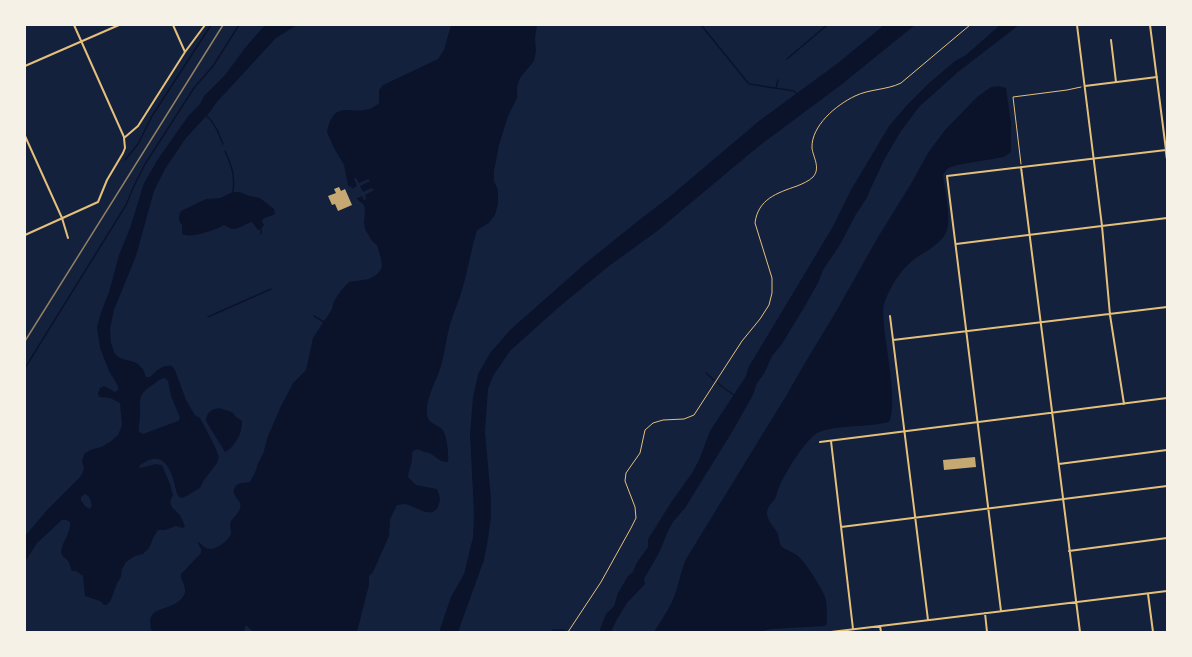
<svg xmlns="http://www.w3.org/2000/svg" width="1192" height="657" font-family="Cabin,sans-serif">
<rect width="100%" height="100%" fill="#14213d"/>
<path fill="#0b132b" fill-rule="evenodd" d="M265 25H297L276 38 216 103 210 112 186 138 165 169 154 191 136 256 114 310 110 329 111 343 115 354 120 358 137 363 143 369 146 377H150C157 370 162 365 172 366L175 370 186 400 195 415 200 418 207 431 216 449 219 457 217 463 204 480 200 488 183 498 179 497 177 494C172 472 165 446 139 466L140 468 156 464 162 465 170 484 173 495 170 502 172 507 180 515 185 526 183 528 176 526 165 530H158L154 536 149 548 143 554 135 556 126 562 122 569 121 577 117 583 111 600 107 605H104L100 601 85 596 83 576 76 571H72C70 568 70 563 67 560 65 557 62 557 61 553 61 542 71 535 70 522L66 520H62L37 543 25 562V536L48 509 81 476 84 469 82 461 84 454 90 450 101 447 110 442 118 435 122 425 120 403 110 398 99 397 98 393 100 388 104 386 115 392 118 390V386L109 371 100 348 97 328 100 315 109 292 119 255 130 228 144 183 158 159 189 115 200 104 204 96 225 75 245 48ZM165 378 168 381 171 396 180 418 178 421 143 434 139 432C138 426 140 422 140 416 141 400 136 396 151 386 156 383 158 379 165 378ZM85 494C90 496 91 501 92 506L90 509 85 506 81 501V497Z
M451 25H537L535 38 536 51 534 61 520 78 517 87V98L508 116 499 145 494 171V181L498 190V204L495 215 489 223 477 230C471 250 468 270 462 290 458 304 451 318 448 333 445 345 444 358 440 369 436 381 427 397 427 410 426 424 434 422 442 429 447 434 449 455 448 462 441 463 436 457 431 454 427 452 422 452 418 449L413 451 412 454C413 462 409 469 408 477L416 485 437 489C439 494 441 498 439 504 433 523 414 504 403 504 403 504 398 505 397 505L390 519 389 536 373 572 369 576V585L357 632H253L246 625 244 632H152C142 602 174 614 184 595 188 587 180 581 181 574L201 553V549L198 543 199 542C201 544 204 547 206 548 214 552 229 541 231 533 231 529 229 525 231 521 234 517 239 513 240 508 243 501 231 496 234 489 236 482 244 483 250 482L256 470 258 463 263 454 268 436 281 406 293 383 306 370 313 338 332 309C333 299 342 289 349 282L369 279 376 275 380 271 382 266 381 259 377 245 372 241 365 229 364 223 365 210 364 205 358 200 348 185 344 165 334 148 327 132C335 92 357 123 379 103V90L383 85 438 59 444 50Z
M884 25H915L841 85 759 146 656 232 609 266 559 307 510 351 493 376 488 389 485 432 491 499V516L488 539 484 560 458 632H439L451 597 464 574 473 537 474 514 470 434 473 397 478 374 490 353 511 329 587 262 643 217 668 198 759 121 838 63Z
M1000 25H1019L958 72 919 107 901 131 884 160 866 199 855 216 841 243 823 270 819 281 805 306 782 344 772 356 764 374 757 383 753 395 732 432 685 508 673 522 668 531 659 553 644 579 645 584 627 603 616 621 611 632H599L606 614 614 606 618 593 628 576 633 572 636 564 648 547V539L672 501 692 473 699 460 710 431 746 376 748 368 832 228 851 190 889 126 907 105 928 84 955 61 966 55Z
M999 86 1006 88 1011 123V152L1004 157 957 165 948 168 943 175C945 190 951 217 947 230 944 243 922 253 912 261 899 272 889 289 884 304 882 311 884 319 884 326 886 348 898 404 889 422 866 428 841 424 819 432 808 436 785 473 780 485 778 489 777 493 776 497 773 503 767 506 767 513 767 520 773 526 777 532 779 536 779 542 781 546 787 551 794 552 799 557 806 563 824 591 826 600 827 605 827 619 827 624L824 626 771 629 759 632H654C660 622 667 612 672 602 678 588 680 573 686 559L786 396 806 361 834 315 878 237 912 182 928 153 945 130 977 97 991 87Z
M233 192H239L250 196 260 198 274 209 275 214 263 219 262 221 264 225 261 229 258 230 252 222C240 225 238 234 224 225 216 230 190 239 182 234V225C178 220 178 217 181 211L206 199 220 198Z
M219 408 232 412 236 417 242 421C243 432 235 447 225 452L206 421C206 412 211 410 219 408Z"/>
<path fill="#14213d" d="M356 178 359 183 368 179 370 181 360 186 363 192 372 188 374 190 365 195 366 199 364 200 362 196 355 199 348 188 351 186 352 189 357 186 354 179Z"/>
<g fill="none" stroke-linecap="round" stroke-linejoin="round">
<path stroke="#0b132b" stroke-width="1.5" d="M701 25 749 84 794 91 797 94
M787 59 827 25
M776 88 778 80
M206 115C215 123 219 134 223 144
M225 151C232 167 235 174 233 192
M125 160 138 144 152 116 211 25
M261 229V234
M314 316 324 322
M208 317 271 289
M25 368 126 205 134 186 145 164 194 88 213 66 239 25
M706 373 714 380
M718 383 725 389 734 395
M553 630H565
M573 632H574"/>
</g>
<path fill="#c6a872" d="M339 187 341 191 345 189 352 205 338 211 335 204 332 205 328 196 336 193 334 189Z
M975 457 976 467 944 470 943 460Z"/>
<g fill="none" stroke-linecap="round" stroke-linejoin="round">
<path stroke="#e5c07b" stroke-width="1" d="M1021 164 1013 97 1067 90 1081 87
M568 632 601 582 631 528 636 518 635 507 625 481 626 473 640 453 645 430 653 423 663 420 684 419 694 415 742 341 760 319 769 305 772 293V278L755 223C758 199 777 193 797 186 802 184 809 181 813 177 821 168 813 157 812 148 811 126 836 105 855 96 869 89 887 90 901 83L970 25"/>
<path stroke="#e5c07b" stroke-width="2" d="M74 25 124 137
M173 25 185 52
M1077 25 1102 226 1110 315 1124 404
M1111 40 1116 82
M25 66 119 25
M1085 86 1157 77
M25 136 62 218 68 238
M1021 167 1080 632
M25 235 98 202 107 180 123 153 125 148 124 138 138 126 185 52 205 25
M956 244 1167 218
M890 316 928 620
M893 340 1167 307
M831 441 853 629
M820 442 1167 398
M1059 464 1167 450
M841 527 1167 486
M1069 551 1167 538
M1148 594 1153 632
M1001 611 947 176 1166 150 1150 25
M985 613 987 632
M880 626 881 632
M831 632 1167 591"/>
<path stroke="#e5c07b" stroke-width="2.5" d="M1167 150H1166L1167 158"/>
<path stroke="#918062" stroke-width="1.5" d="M25 341 223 25"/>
</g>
<rect width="1192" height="657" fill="none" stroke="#f6f1e7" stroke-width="52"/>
</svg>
